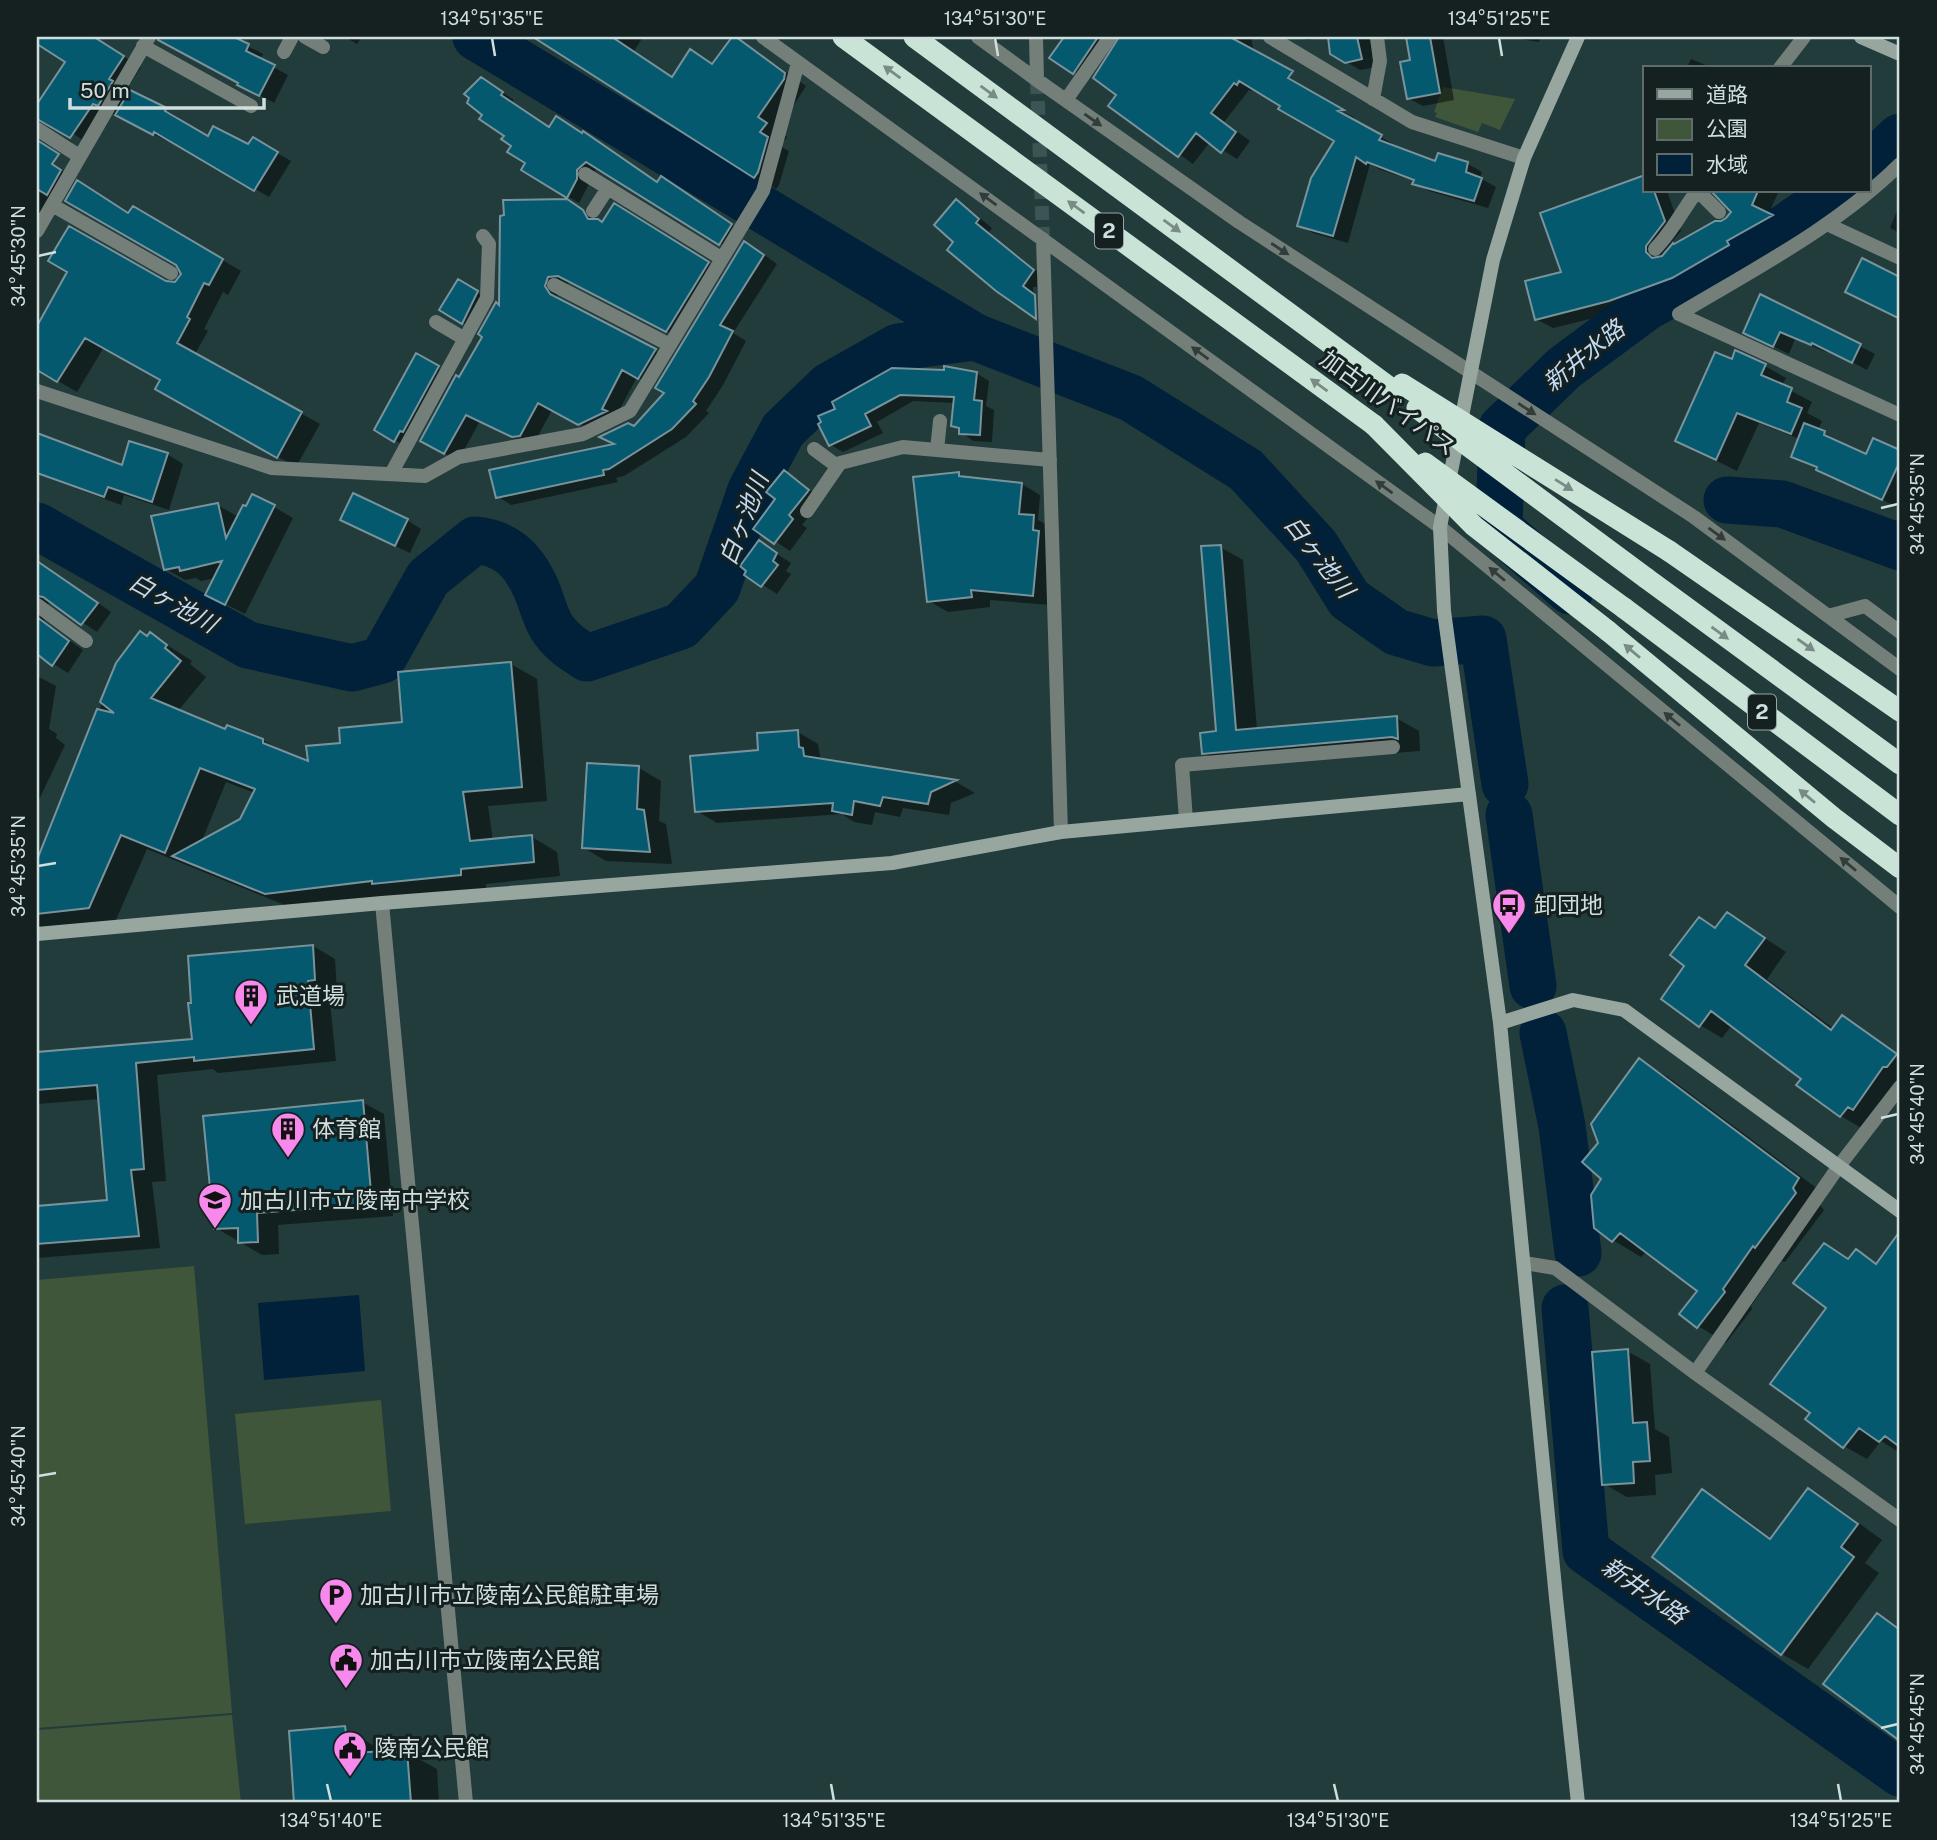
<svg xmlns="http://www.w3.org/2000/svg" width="1937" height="1840" font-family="'Public Sans','Noto Sans JP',sans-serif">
<rect width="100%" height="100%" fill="#223c3b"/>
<path fill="#3f563a" d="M1443 87 1515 99 1500 130 1482 123 1478 132 1435 117 1437 113 1434 112Z
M194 1266 232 1713 37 1728V1280Z
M381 1400 391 1511 245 1524 235 1414Z
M232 1715 241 1803H37V1730Z"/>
<path fill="#01203a" d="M359 1295 365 1371 264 1380 258 1303Z"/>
<path fill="#0007" fill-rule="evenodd" d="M37 37H92L141 67 126 91 166 110 179 118 178 121 209 138 249 147 253 139 291 161 269 197 169 138 167 141 111 113 90 145 37 109 67 62 37 42Z
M182 37H230L263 54 260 60 288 75 274 103 176 48Z
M345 37H362L357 44Z
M536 37H643L634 51 673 78 691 51 714 65 734 37 755 50 806 86 778 130 787 137 780 146 789 151 779 185 776 189 755 177Z
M1066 37H1120L1088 80 1052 57Z
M1120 37H1251L1256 64 1355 118 1349 119 1395 145 1394 148 1436 163 1439 155 1468 164 1482 172 1480 178 1496 187 1488 208 1429 191 1415 183V181L1381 170 1370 164 1348 243 1313 233 1299 225 1336 140 1254 88 1252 91 1249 90 1224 122 1250 141 1237 159 1210 142 1193 164 1111 105 1119 94Z
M1299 37H1326L1307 40Z
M1329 37H1369L1376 67 1360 70 1332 53Z
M1407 37H1443L1454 100 1423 106 1408 98 1412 62Z
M1508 37H1541L1539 42Z
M1691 59 1713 68H1687Z
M493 86 514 100 511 103 550 129 658 184 673 185 743 232 731 250 598 168 588 176V186L579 203 523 170 528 163 506 135Z
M37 153 75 179 37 236Z
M1645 191H1667L1681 231 1671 243 1675 246 1721 223 1734 212 1714 191 1723 193 1725 191H1779L1768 215 1788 226 1742 251 1745 255 1689 287 1627 310 1553 328 1536 319 1564 273Z
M1792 191H1834L1819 201Z
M956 202 970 210 992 228 989 232 1047 279 1037 293V287H1033L1034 315 956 242Z
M1900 203V233L1890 228Z
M134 208 241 271 228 295 223 292 204 329 208 331 195 354 320 424 296 467 157 388 162 380 104 347 77 392 51 377 50 379 37 371V329L69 272 166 283H176L181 278V268L129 215Z
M581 209 603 224 628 213 721 271 681 339 574 283 562 284 557 295 562 302 669 358 652 385 637 377 615 418 595 431 552 410 534 443 527 444 480 421 458 461 422 441 501 307Z
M759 251 777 264 733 333 746 341 723 385 706 411 709 413 686 437 624 476 616 478 618 482 511 505 497 496 618 445 667 393Z
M459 282 491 301 477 331 441 309Z
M1761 296 1875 354 1867 370 1827 349 1826 352 1795 339 1789 354 1760 340Z
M416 356 453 376 418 439 416 438 410 449 377 430Z
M1732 361 1765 366 1786 378 1782 386 1812 402 1807 413 1822 421 1818 430 1839 441 1838 444 1867 456 1874 440 1900 452V501L1897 507 1793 456 1799 439 1759 423 1737 471 1677 441Z
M976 373 989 381 986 406 994 410 992 442 973 441 952 425 955 403 913 401 877 422 883 433 843 452 831 445 821 417Z
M37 434 123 467 167 454 183 464 169 510 124 495 121 505 37 474Z
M784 472 799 480 822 500 802 525 807 528 790 551 755 528 777 499Z
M958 473 968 479 1022 484 1040 495 1038 520 1053 528 1051 605 990 600V607L948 612 929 601Z
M217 505 239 517 274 507 293 518 245 614 208 595 216 578 201 581 196 578 185 580 166 569Z
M407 520 421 529 410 553 357 528Z
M760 543 791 563 786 571 791 574 777 594 746 574Z
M1220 547 1243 560 1257 730 1396 718 1419 731 1420 751 1226 766 1204 753 1218 733Z
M37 563 73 585 111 612 97 632 55 604 49 603 43 608 42 614 45 623 83 650 68 673 37 653Z
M151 635 192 661 190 664 206 677 178 711 226 731 263 740 289 755 310 764 342 744 404 724 511 664 537 679 547 801 488 806 493 841 532 837 557 852 560 876 486 884V890L292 908 147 849 115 922 37 928V865L118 664ZM226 782 255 793 242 821 201 843Z
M37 676 56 686 49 729 57 734 56 738 65 745 37 804Z
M798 732 818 744 821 761 956 782 975 793 951 803 949 815 903 808 900 817 875 812 872 825 854 822 842 814 717 823 697 811 760 752Z
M639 768 661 781 659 821 666 824 672 864 606 861 584 848Z
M1728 914 1786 952 1767 979 1834 1029 1842 1017 1900 1055V1087L1863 1129 1841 1116 1804 1078 1732 1025 1722 1038 1700 1025 1716 929Z
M313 946 335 959 337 992 329 993 336 1061 218 1073 213 1069 157 1075 166 1181 152 1182 160 1248 37 1258V1208L109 1202 100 1099 37 1104V1053L194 1040Z
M1639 1061 1668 1077 1827 1196 1820 1205 1824 1210 1785 1262 1782 1261 1751 1306 1752 1309 1726 1343 1698 1326 1699 1290 1647 1251 1641 1257 1613 1240 1600 1144Z
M362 1102 384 1114 393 1216 278 1225 279 1254 262 1255 216 1228Z
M1825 1245 1850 1260 1856 1251 1878 1264 1890 1248 1900 1254V1453L1881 1441 1867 1459 1844 1446 1812 1413 1829 1308Z
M1627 1351 1650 1364 1655 1429 1669 1437 1672 1473 1655 1475 1656 1495 1627 1497 1604 1484Z
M1809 1490 1834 1505 1882 1540 1865 1563 1879 1573 1808 1669 1782 1654 1654 1557 1703 1491 1728 1506 1772 1539Z
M1877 1615 1900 1629V1740L1826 1683Z
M344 1728 374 1746 376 1754 406 1752 437 1769 439 1803H296L291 1732Z"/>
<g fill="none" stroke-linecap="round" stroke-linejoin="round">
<path stroke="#01203a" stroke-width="47" d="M476 37 975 337
M1869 166 1900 137
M1727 500 1782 504 1900 547
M37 526 248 645 352 668 382 660 428 578 475 540C505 543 522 558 535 586 541 599 544 614 551 626 560 641 573 649 587 658L681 626 717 588 751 490 783 430 829 386 898 347 975 337 1131 398 1246 470 1316 546 1349 599 1396 632 1433 643 1483 639 1505 784
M1570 591 1499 528 1502 428 1564 368 1645 308 1761 244 1838 191
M1509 815 1533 986
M1543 1033 1562 1126 1578 1253
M1565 1308 1586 1551 1900 1773"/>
</g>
<path fill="#04596e" stroke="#79939c" stroke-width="2" d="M37 37H94L124 56 109 79 113 81 98 106 93 104 70 138 37 119V104L65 62 37 44Z
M159 37H234L249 44 246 51 275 65 259 96 237 85 238 83 158 40Z
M533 37H612L672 77 690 49 712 64 732 37H736L785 73 784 79 758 117 767 123 760 132 768 137 758 172 754 178Z
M1064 37H1098L1073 74 1049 58Z
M1119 37H1230L1293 71 1288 78 1344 110 1338 111 1382 135 1379 140 1435 161 1438 153 1468 162 1466 172 1482 178 1474 201 1412 184 1414 180 1367 162 1366 164 1356 157 1333 236 1297 226 1311 178 1334 141 1278 109 1280 106 1239 81 1237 85 1234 83 1211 113 1236 132 1221 153 1196 133 1178 157 1108 106 1116 95 1093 78Z
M1328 37H1357L1362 59 1345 63 1330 54Z
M1406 37H1430L1440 93 1407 99 1400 62 1410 60Z
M481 77 503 92 501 95 549 127 556 116 582 133 583 131 657 182 661 176 732 224 719 245 586 162 577 170V179L567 198 521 170 525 163 507 152 511 146 501 139 504 136 479 119 482 115 467 103 469 98 464 94Z
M130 90 167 108 165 111 208 136 213 126 248 144 253 137 278 152 254 191 154 132 153 135 115 115Z
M37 140 59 154 52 164 61 170 47 195 37 189Z
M1645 175V191H1654L1665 221 1646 246V252L1652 258 1662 256 1673 243 1674 244 1715 221H1721L1726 218 1731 212 1711 191H1758L1752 205 1773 215 1727 241 1729 245 1672 278 1609 301 1535 320 1525 281 1561 272 1540 213Z
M77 180 128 213 133 206 223 259 209 285 204 283 187 317 190 319 177 343 302 412 277 458 155 389 160 380 85 338 57 382 37 370V326L67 272 48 261 69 226 166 281 175 282 181 274 176 265 65 201Z
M567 199 583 210 588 219H598L602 222 614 203 709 262 666 332 558 276 548 277 545 286 550 294 656 349 638 379 622 370 602 409 607 411 578 425 538 403 520 436 512 437 466 415 444 454 420 441 456 375 459 377 482 337 478 334 496 302 499 305 500 216 504 215 503 200Z
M956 199 979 219 976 223 1034 270 1023 286 1035 295 1036 319 996 291 947 250 953 242 934 225Z
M744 241 764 255 720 325 733 331 709 377 693 401 696 404 672 429 609 469 603 470 604 475 496 498 489 470 614 444 599 437 628 423 634 426 664 393 655 388Z
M1862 258 1900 277V319L1845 292Z
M458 279 478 291 462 324 439 310Z
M1760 294 1861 344 1852 363 1812 343 1811 345 1780 332 1773 347 1743 333Z
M1735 350 1766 364 1761 375 1792 388 1787 402 1802 408 1791 434 1737 413 1716 460 1675 441 1715 352 1732 359Z
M416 353 439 366 403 432 400 431 394 442 374 430Z
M944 366 977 372 974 400 982 401 980 435 959 434V428L951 426 954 397 900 395 865 414 871 426 829 446 818 424 821 422 818 416 835 409 832 402 892 368 944 370Z
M1804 423 1825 431 1824 435 1866 454 1873 438 1900 450V461L1882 500 1816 470 1817 467 1791 457Z
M37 433 122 465 129 441 168 453 152 502 108 487 104 497 37 473Z
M784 470 809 490 789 515 793 519 774 544 753 529 775 499 766 492Z
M959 472V476L1022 483 1019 514 1034 515 1033 530 1039 531 1033 596 971 590 972 597 927 602 913 477Z
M353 493 408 519 395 546 340 520Z
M252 494 275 505 225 605 205 595 222 561 180 571 179 567 164 570 151 516 218 503 226 538 243 505 246 506Z
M759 540 777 553 773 561 778 565 761 587 744 575 746 571 740 566Z
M1221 545 1236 730 1397 716 1398 739 1392 737 1202 754 1200 733 1216 731 1201 546Z
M37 561 98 603 81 625 43 597 37 596Z
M37 617 69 641 52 666 37 654Z
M140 631 147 636 150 632 167 645 165 648 181 661 151 698 225 729 227 725 263 739V743L308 761 306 746 340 743 339 728 402 722 398 672 511 662 522 787 463 792 470 841 532 835 534 862 461 869V875L372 884V881L265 894 172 856 240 819 255 789 200 768 165 853 121 835 89 908 37 914V860L97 709 114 713 100 702 116 663Z
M798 730 799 747 803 748 804 756 957 780 931 792 928 804 883 797 880 806 854 801 852 815 832 811 833 803 695 812 690 756 758 750 757 733Z
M587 763 639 766 637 809 644 810 650 852 582 848Z
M1727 912 1765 938 1745 965 1831 1030 1842 1015 1897 1054 1887 1067H1883L1853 1110 1848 1107 1840 1117 1796 1085 1801 1079 1711 1011 1699 1027 1661 999 1684 966 1670 955 1699 917 1715 928Z
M313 945 315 980 308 981 314 1049 194 1061V1057L136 1063 144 1169 131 1170 139 1236 37 1244V1206L107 1200 97 1085 37 1090V1052L192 1039 188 1003H191L188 956Z
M1639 1058 1799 1178 1793 1188 1796 1193 1755 1248 1753 1246 1723 1289 1725 1292 1697 1328 1679 1314 1697 1291 1620 1233 1612 1242 1594 1228 1591 1195 1601 1179 1582 1162 1598 1143 1591 1124Z
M363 1100 372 1204 257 1213 258 1242 238 1243V1228L214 1229 203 1116Z
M1900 1231V1447L1885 1436 1879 1442 1859 1428 1843 1448 1805 1419 1810 1413 1770 1384 1826 1308 1793 1283 1824 1243 1848 1259 1856 1249 1876 1264Z
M1628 1349 1633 1423 1647 1422 1650 1461 1633 1462 1634 1483 1602 1485 1592 1352Z
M1808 1488 1858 1524 1841 1547 1854 1557 1781 1655 1652 1557 1702 1489 1770 1539Z
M1877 1613 1900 1630V1741L1823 1684Z
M345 1726 349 1753 407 1750 411 1803H294L289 1731Z"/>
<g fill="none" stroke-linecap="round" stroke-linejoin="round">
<path stroke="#3c5453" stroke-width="14" stroke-dasharray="14 7" stroke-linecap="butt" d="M1037 80 1043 239"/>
<path stroke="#747f7a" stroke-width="14" d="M37 605 86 641
M1186 820 1182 765 1393 747"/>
<path stroke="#747f7a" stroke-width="14" d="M305 37 323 47
M763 37 1440 527 1900 907
M978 37 1037 80 1239 222 1694 517 1900 669
M1036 37 1037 80
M1270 37 1412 122 1524 158
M143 46 251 106
M284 52 292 37
M1780 68 1804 37
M1373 99 1380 61 1377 37
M1066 100 1110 37
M37 129 79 156
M585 174 721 258
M1698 191 1719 212
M52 205 171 273
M593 211 608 188
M1829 225 1900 258
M37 231 149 37
M1043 239 1061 832
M1655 249C1672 232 1682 211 1697 191
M554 285 670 345
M1679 314C1756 268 1836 227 1900 164
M1679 314 1900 415
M436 322 465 339
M37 391 272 468 425 476 459 457 583 434 630 411 763 191 798 63
M814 449 837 466
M937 450 940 421
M391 474 487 298 489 244 483 236
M807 511 840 463 903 447 1050 460
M1828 616 1865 606 1900 632
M382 903 466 1803
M1524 1263 1555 1268 1695 1373 1900 1520
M1695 1373 1839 1166 1900 1087"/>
<path stroke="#97a7a0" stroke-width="14" d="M1578 37 1524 158 1493 260 1440 527 1444 611 1500 1023 1556 1598 1578 1803
M1861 37 1900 54
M37 934 382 903 892 863 1061 832 1469 794
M1500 1023 1573 1000 1624 1010 1900 1211"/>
<path stroke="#c9e3d7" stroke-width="21" d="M843 37 1374 425
M914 37 1396 392
M1669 551 1900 711
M1646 578 1900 764
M1624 608 1900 815
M1608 631 1834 818 1900 868"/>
<path stroke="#c9e3d7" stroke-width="21" d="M1402 384 1669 551
M1417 408 1646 578
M1374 425 1474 526 1608 631
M1425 463 1624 608"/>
</g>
<defs><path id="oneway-solid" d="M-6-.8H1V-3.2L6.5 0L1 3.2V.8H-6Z" transform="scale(1.75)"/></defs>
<g fill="#788b85">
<use href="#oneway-solid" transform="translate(892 72) rotate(-144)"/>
<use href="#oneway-solid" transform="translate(989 92) rotate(36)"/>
<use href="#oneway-solid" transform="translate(1076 207) rotate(-144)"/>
<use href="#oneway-solid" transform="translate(1172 226) rotate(36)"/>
<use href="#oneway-solid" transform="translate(1319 385) rotate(-144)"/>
<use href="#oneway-solid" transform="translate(1564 485) rotate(32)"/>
<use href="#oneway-solid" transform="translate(1720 633) rotate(36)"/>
<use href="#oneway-solid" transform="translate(1806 645) rotate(35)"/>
<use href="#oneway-solid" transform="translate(1632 651) rotate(-140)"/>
<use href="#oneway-solid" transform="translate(1807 796) rotate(-140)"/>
</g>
<g fill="#323c3b">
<use href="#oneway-solid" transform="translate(1093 120) rotate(35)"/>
<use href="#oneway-solid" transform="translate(988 199) rotate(-144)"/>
<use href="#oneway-solid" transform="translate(1280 249) rotate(33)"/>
<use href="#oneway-solid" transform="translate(1200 353) rotate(-144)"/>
<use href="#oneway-solid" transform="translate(1527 409) rotate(33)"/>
<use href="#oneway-solid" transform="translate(1384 487) rotate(-144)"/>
<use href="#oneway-solid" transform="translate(1717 534) rotate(36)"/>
<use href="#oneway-solid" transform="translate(1497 574) rotate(-140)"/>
<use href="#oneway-solid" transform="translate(1672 719) rotate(-140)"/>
<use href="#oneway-solid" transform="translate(1848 864) rotate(-140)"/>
</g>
<path fill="none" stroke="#d0dfde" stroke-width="2.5" d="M492 38 495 56M995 38 998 56M1499 38 1502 56M38 256 56 252M1881 508 1898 504M38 866 56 863M1881 1118 1898 1114M38 1476 56 1473M1881 1728 1898 1724M327 1784 331 1801M831 1784 834 1801M1334 1784 1338 1801M1838 1784 1841 1801"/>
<defs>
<g id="bus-pin" transform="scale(1.75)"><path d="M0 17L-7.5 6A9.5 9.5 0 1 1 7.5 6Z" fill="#f788ec" stroke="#152020"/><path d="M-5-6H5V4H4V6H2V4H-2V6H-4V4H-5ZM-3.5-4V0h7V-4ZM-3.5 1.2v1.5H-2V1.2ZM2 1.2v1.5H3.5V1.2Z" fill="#111"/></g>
<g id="building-pin" transform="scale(1.75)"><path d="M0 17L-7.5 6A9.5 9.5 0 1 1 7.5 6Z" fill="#f788ec" stroke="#152020"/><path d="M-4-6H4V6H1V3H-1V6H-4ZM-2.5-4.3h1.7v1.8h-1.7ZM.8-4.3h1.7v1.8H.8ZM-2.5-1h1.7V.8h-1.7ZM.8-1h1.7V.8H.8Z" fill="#111"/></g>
<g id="school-pin" transform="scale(1.75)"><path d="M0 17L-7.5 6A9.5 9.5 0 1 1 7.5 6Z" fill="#f788ec" stroke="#152020"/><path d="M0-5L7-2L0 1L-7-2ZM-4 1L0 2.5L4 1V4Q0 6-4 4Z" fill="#111"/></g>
<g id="parking-pin" transform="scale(1.75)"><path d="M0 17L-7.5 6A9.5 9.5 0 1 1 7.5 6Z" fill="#f788ec" stroke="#152020"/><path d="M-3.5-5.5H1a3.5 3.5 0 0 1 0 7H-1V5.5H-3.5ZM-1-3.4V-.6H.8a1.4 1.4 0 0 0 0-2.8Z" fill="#111"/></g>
<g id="civic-pin" transform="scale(1.75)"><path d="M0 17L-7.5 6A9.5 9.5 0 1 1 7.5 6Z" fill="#f788ec" stroke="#152020"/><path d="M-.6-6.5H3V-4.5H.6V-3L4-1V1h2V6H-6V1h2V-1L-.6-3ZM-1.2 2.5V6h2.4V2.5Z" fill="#111"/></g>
</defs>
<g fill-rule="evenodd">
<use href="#bus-pin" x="1509" y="905"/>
<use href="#building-pin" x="251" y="996"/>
<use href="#building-pin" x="288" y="1129"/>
<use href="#school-pin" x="215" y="1200"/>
<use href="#parking-pin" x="336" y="1595"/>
<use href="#civic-pin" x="346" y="1660"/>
<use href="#civic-pin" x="350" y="1748"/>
</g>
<g text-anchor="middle" stroke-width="6" stroke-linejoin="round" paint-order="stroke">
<g fill="#152020" stroke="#98a6a5" stroke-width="2">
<rect x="1095" y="213.5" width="28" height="35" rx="5"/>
<rect x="1748" y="694.5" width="28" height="35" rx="5"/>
</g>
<g font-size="21" font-weight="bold" fill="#d0dfde">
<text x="1109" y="238">2</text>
<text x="1762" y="719">2</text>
</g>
<g font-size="23" fill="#d0dfde" stroke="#152020">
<text transform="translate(1388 403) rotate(36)" y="8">加古川バイパス</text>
</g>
<g font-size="23" fill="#d0dfde" stroke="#152020" text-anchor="start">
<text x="1534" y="913">卸団地</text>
<text x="276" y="1004">武道場</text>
<text x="312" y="1137">体育館</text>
<text x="240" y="1208">加古川市立陵南中学校</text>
<text x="360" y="1603">加古川市立陵南公民館駐車場</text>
<text x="370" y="1668">加古川市立陵南公民館</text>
<text x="374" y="1756">陵南公民館</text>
</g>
<g font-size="24" font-style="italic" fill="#c2daf3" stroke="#152020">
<text transform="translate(1584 356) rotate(-39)" y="8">新井水路</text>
<text transform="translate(744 519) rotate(-69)" y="8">白ヶ池川</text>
<text transform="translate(1319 557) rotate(52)" y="8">白ヶ池川</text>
<text transform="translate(173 603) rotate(29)" y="8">白ヶ池川</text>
<text transform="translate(1644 1591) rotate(35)" y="8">新井水路</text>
</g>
</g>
<rect width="1937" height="1840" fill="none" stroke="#152020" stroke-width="77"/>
<rect x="1643" y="66" width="228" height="126" fill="#152020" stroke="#606c6c" stroke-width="2"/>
<rect x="1657" y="89" width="35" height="10" fill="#97a7a0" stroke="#606c6c" stroke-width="2"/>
<text x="1706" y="102" font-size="21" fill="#d0dfde">道路</text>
<rect x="1657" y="119" width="35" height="21" fill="#3f563a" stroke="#606c6c" stroke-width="2"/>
<text x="1706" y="136" font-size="21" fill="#d0dfde">公園</text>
<rect x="1657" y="154" width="35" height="21" fill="#01203a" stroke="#606c6c" stroke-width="2"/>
<text x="1706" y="172" font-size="21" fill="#d0dfde">水域</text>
<path d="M70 98v10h194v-10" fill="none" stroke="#d0dfde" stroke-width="3.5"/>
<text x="80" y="98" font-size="21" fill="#d0dfde" stroke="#152020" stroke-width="5" paint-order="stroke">50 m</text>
<rect x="38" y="38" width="1860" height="1763" fill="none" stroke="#d0dfde" stroke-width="2.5"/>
<g font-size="18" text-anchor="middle" fill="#d0dfde">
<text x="492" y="25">134°51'35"E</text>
<text x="995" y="25">134°51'30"E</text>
<text x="1499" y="25">134°51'25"E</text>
<text transform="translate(19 256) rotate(-90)" y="6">34°45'30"N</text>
<text transform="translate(1918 504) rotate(-90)" y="6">34°45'35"N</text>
<text transform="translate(19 866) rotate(-90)" y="6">34°45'35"N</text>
<text transform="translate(1918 1114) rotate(-90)" y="6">34°45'40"N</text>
<text transform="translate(19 1476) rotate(-90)" y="6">34°45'40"N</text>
<text transform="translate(1918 1724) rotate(-90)" y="6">34°45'45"N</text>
<text x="331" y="1827">134°51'40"E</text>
<text x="834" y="1827">134°51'35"E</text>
<text x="1338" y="1827">134°51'30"E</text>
<text x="1841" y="1827">134°51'25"E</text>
</g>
</svg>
